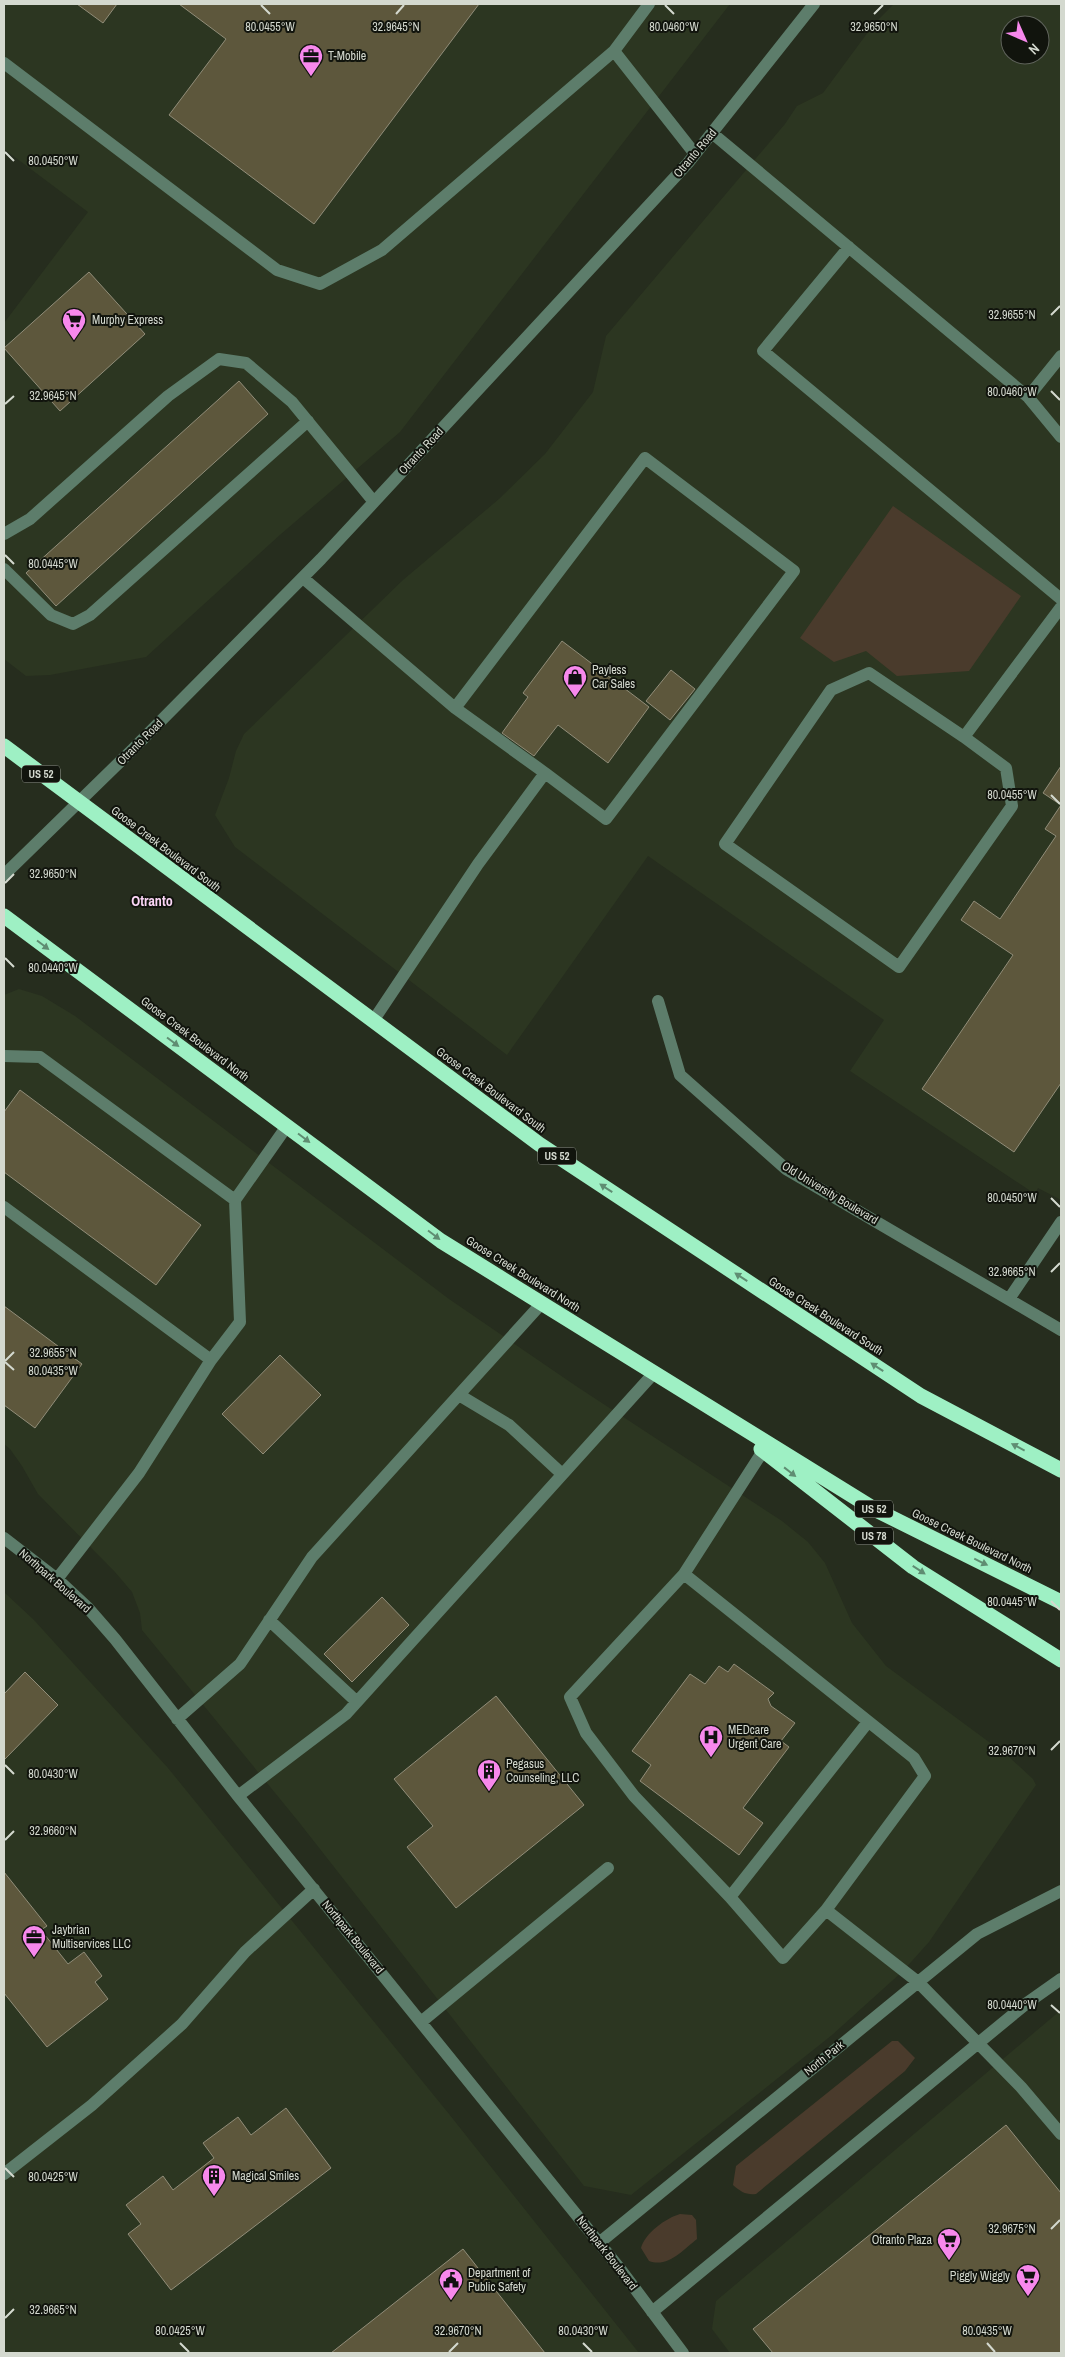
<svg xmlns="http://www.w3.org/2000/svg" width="1065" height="2357" font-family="'Archivo Narrow',sans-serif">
<rect width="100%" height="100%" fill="#262d1e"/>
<path fill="#2c3621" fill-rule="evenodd" d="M4 4H730L400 432 281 534 146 657 50 675 26 676 4 659V323L88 212 4 149Z
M894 4H1061V1200L1038 1188 1035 1194 850 1071 884 1020 648 856 507 1055 235 847 215 815 229 778 236 751 244 734 403 580 499 499 545 454 593 392 606 336 785 124 797 106 823 93 874 24ZM1010 25H1040V55H1010Z
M19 989 42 996 75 1016 449 1299 576 1386 782 1521 808 1542 825 1563 852 1623 886 1666 1008 1756 1033 1779 1036 1785 929 1942 903 1971 832 2035 631 2195 584 2186 298 1821 142 1630 140 1613 132 1592 115 1572 38 1494 22 1466 10 1449 4 1444V995Z
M4 1592 34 1620 168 1768 449 2114 639 2353H4Z
M1061 2010V2353H730L712 2329 716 2301Z"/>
<path fill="#4a3b2c" d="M893 506 1021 596 969 671 897 676 866 651 834 662 800 638Z
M892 2041H898L915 2058 905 2071 756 2194C746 2195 741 2192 733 2185L736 2166Z
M680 2214 692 2215 696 2220 697 2239C683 2250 668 2268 649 2261L641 2248C645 2233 666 2218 680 2214Z"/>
<path fill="#5d573c" stroke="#918d79" d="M77 4H117L103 23Z
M179 4H479L314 224 169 115 226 39Z
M89 272 145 334 60 411 4 348Z
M239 381 268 414 56 606 26 573Z
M562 641 649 707 608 763 558 725 534 756 502 733 528 697 523 693Z
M671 670 695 689 670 720 646 701Z
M1061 766V1083L1014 1152 922 1089 1013 955 961 920 974 901 1000 919 1056 836 1045 829 1061 805 1043 793Z
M20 1090 201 1225 156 1285 4 1172V1112Z
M4 1306 82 1364 35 1428 4 1405Z
M280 1355 321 1395 263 1454 222 1414Z
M382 1597 409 1625 352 1682 324 1654Z
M734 1664 774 1693 768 1699 771 1706 795 1723 781 1741 789 1747 743 1808 763 1823 739 1855 640 1781 651 1765 632 1751 690 1674 705 1684 719 1666 728 1672Z
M25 1672 58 1705 4 1760V1694Z
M496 1696 584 1805 456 1908 407 1847 433 1826 394 1779Z
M4 1872 47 1926 41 1930 68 1964 84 1952 102 1976 95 1982 108 1999 47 2047 4 1993Z
M286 2108 331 2168 171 2290 128 2234 141 2224 126 2205 163 2176 173 2190 214 2158 203 2143 238 2117 251 2135Z
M1006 2125 1061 2193V2353H773L753 2329Z
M463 2249 545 2353H331Z"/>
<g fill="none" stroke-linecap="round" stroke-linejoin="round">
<path stroke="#5d7d6b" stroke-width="12" d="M614 51 695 154
M4 63 277 270 320 284 382 250 614 51 649 4
M712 133 1028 397 1061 437
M849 247 763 351 1061 599
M1028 397 1061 356
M4 534 30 519 168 396 219 359 246 363 292 402 374 502
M4 569 51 615 73 624 90 615 308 421
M303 578 455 708 545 773 478 864 373 1021
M869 673 964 737 1006 768 1012 806 899 967 725 844 831 690Z
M455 708 645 458 794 571 606 819 545 773
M964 737 1061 607
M4 875 132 750 321 559 374 502 688 163 814 4
M658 1001 680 1075 786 1169 1061 1330
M4 1056 40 1057 235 1200 287 1126
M4 1207 211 1360
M1009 1299 1061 1222
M459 1395 509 1425 562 1474
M763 1451 684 1574 914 1758 925 1776 826 1910 918 1982 1021 2087 1061 2134
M4 1538 57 1579 88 1608 115 1639 238 1796 621 2270 683 2353
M684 1574 570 1697 586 1733 634 1796 730 1897 783 1958 826 1910
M57 1579 139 1473 211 1360 240 1322 235 1200
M269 1620 357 1702
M177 1719 240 1664 312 1557 542 1303
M238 1796 346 1714 654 1373
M730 1897 868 1722
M421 2022 608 1868
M4 2174 92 2105 182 2024 245 1952 314 1889
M599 2243 977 1934 1061 1891
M652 2312 1027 2003 1061 1979"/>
<path stroke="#9ef0c4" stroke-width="15" d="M4 746 539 1144 921 1396 1061 1470
M4 916 441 1241 874 1509 1061 1602
M761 1449 913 1567 1061 1660"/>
</g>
<defs><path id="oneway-solid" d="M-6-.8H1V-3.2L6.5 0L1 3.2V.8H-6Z" transform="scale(1.25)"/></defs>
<g fill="#5f8d72">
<use href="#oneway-solid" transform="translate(43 945) rotate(37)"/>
<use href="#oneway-solid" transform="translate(173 1042) rotate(37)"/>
<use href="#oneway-solid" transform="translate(304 1138) rotate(37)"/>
<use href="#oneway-solid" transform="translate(606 1188) rotate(-147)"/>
<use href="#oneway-solid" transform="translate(434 1235) rotate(37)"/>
<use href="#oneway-solid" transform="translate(741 1277) rotate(-147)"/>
<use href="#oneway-solid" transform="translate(877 1367) rotate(-147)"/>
<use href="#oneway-solid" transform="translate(1018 1447) rotate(-152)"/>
<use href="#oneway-solid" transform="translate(790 1472) rotate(38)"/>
<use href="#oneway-solid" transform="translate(981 1562) rotate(26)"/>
<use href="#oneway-solid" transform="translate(919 1570) rotate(33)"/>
</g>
<path fill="none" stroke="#d4d9cf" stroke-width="2" d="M261 5 270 14M665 5 674 14M396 14 404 5M874 14 883 5M5 152 14 161M1051 315 1060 306M1051 391 1060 400M5 404 14 396M5 555 14 564M1051 795 1060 804M5 883 14 874M5 958 14 967M1051 1198 1060 1207M1051 1272 1060 1263M5 1361 14 1352M5 1362 14 1370M1051 1601 1060 1610M1051 1750 1060 1741M5 1765 14 1774M5 1840 14 1831M1051 2005 1060 2013M5 2168 14 2177M1051 2229 1060 2220M5 2318 14 2309M180 2343 189 2352M583 2343 592 2352M987 2343 995 2352M449 2352 458 2343"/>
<defs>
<g id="office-pin" transform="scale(1.25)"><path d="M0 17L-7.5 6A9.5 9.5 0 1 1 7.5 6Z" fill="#f788ec" stroke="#11140d"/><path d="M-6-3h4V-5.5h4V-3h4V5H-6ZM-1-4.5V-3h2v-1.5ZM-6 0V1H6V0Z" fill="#111"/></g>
<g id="supermarket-pin" transform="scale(1.25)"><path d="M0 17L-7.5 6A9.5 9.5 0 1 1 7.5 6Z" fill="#f788ec" stroke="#11140d"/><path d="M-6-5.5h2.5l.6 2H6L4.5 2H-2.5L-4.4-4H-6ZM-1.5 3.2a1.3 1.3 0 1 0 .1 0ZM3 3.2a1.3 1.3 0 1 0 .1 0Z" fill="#111"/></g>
<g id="shop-pin" transform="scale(1.25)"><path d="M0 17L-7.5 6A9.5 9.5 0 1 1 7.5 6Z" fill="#f788ec" stroke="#11140d"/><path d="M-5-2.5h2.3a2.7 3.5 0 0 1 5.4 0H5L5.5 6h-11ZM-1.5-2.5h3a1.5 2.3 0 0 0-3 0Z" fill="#111"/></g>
<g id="hospital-pin" transform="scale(1.25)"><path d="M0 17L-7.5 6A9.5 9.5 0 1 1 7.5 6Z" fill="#f788ec" stroke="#11140d"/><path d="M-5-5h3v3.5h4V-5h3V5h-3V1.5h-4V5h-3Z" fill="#111"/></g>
<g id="building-pin" transform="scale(1.25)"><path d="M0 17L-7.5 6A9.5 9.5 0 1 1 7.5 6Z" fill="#f788ec" stroke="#11140d"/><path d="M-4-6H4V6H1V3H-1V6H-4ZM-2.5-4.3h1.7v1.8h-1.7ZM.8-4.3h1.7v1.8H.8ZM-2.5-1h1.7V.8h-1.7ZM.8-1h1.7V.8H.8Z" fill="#111"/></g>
<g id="civic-pin" transform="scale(1.25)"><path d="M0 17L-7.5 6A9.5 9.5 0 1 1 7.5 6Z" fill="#f788ec" stroke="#11140d"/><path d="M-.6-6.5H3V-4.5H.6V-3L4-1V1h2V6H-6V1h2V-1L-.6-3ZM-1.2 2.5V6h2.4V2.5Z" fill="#111"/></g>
</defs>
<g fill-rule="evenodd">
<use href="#office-pin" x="311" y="56"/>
<use href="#supermarket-pin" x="74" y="320"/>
<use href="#shop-pin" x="575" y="677"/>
<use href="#hospital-pin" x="711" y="1737"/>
<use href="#building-pin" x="489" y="1771"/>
<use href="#office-pin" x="34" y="1937"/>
<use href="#building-pin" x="214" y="2176"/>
<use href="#supermarket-pin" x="949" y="2240"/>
<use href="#supermarket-pin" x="1028" y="2276"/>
<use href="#civic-pin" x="451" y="2280"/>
</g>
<g text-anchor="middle" stroke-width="4" stroke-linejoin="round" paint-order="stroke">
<g fill="#11140d" stroke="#9a9e95" stroke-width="1">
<rect x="22" y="765.5" width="38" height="17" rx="4"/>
<rect x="538" y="1147.5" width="38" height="17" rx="4"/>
<rect x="855" y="1500.5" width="38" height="17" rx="4"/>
<rect x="855" y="1527.5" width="38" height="17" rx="4"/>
</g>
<g font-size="11" font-weight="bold" fill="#d4d9cf">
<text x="41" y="778">US 52</text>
<text x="557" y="1160">US 52</text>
<text x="874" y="1513">US 52</text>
<text x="874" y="1540">US 78</text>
</g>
<g font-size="12" fill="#d4d9cf" stroke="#11140d" text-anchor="start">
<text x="328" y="60">T-Mobile</text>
<text x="92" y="324">Murphy Express</text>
<text x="592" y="674">Payless<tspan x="592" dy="14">Car Sales</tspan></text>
<text x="728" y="1734">MEDcare<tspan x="728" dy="14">Urgent Care</tspan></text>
<text x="506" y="1768">Pegasus<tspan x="506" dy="14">Counseling, LLC</tspan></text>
<text x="52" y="1934">Jaybrian<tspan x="52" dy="14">Multiservices LLC</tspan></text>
<text x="232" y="2180">Magical Smiles</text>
<text x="932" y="2244" text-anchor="end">Otranto Plaza</text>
<text x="468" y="2277">Department of<tspan x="468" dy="14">Public Safety</tspan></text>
<text x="1010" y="2280" text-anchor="end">Piggly Wiggly</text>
</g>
<g font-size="12" fill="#d4d9cf" stroke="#11140d">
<text transform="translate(695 153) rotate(-50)" y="4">Otranto Road</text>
<text transform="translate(421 451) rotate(-47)" y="4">Otranto Road</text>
<text transform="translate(140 742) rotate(-45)" y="4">Otranto Road</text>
<text transform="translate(166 849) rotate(37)" y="4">Goose Creek Boulevard South</text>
<text transform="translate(195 1039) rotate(37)" y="4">Goose Creek Boulevard North</text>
<text transform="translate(491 1090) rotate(37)" y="4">Goose Creek Boulevard South</text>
<text transform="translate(830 1193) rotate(31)" y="4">Old University Boulevard</text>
<text transform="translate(523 1274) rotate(32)" y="4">Goose Creek Boulevard North</text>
<text transform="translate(826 1316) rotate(33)" y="4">Goose Creek Boulevard South</text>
<text transform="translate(972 1541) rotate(26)" y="4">Goose Creek Boulevard North</text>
<text transform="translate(55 1581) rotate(41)" y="4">Northpark Boulevard</text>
<text transform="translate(353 1937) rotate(51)" y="4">Northpark Boulevard</text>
<text transform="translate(824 2058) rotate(-39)" y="4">North Park</text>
<text transform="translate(607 2253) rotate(52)" y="4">Northpark Boulevard</text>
</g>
<g font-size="14" font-weight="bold" fill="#fbd5f6" stroke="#11140d">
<text x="152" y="906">Otranto</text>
</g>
</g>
<g font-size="12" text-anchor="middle" fill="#d4d9cf" stroke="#11140d" stroke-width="4" stroke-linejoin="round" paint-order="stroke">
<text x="270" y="31">80.0455°W</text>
<text x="396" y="31">32.9645°N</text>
<text x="674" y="31">80.0460°W</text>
<text x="874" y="31">32.9650°N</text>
<text x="53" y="165">80.0450°W</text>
<text x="1012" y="319">32.9655°N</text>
<text x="1012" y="396">80.0460°W</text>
<text x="53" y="400">32.9645°N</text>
<text x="53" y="568">80.0445°W</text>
<text x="1012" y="799">80.0455°W</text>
<text x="53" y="878">32.9650°N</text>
<text x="53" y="972">80.0440°W</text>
<text x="1012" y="1202">80.0450°W</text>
<text x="1012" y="1276">32.9665°N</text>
<text x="53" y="1357">32.9655°N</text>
<text x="53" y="1375">80.0435°W</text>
<text x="1012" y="1606">80.0445°W</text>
<text x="1012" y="1755">32.9670°N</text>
<text x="53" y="1778">80.0430°W</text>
<text x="53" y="1835">32.9660°N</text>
<text x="1012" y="2009">80.0440°W</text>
<text x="53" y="2181">80.0425°W</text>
<text x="1012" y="2233">32.9675°N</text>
<text x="53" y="2314">32.9665°N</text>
<text x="180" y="2335">80.0425°W</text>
<text x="458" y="2335">32.9670°N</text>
<text x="583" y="2335">80.0430°W</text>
<text x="987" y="2335">80.0435°W</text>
</g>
<rect width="1065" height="2357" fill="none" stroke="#d4d9cf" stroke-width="10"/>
<g transform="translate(1025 40) rotate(135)"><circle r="24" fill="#11140d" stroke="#5f635b"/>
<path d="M0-4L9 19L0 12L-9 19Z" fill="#f788ec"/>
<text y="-8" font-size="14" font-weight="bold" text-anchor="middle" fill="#d4d9cf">N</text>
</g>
</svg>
